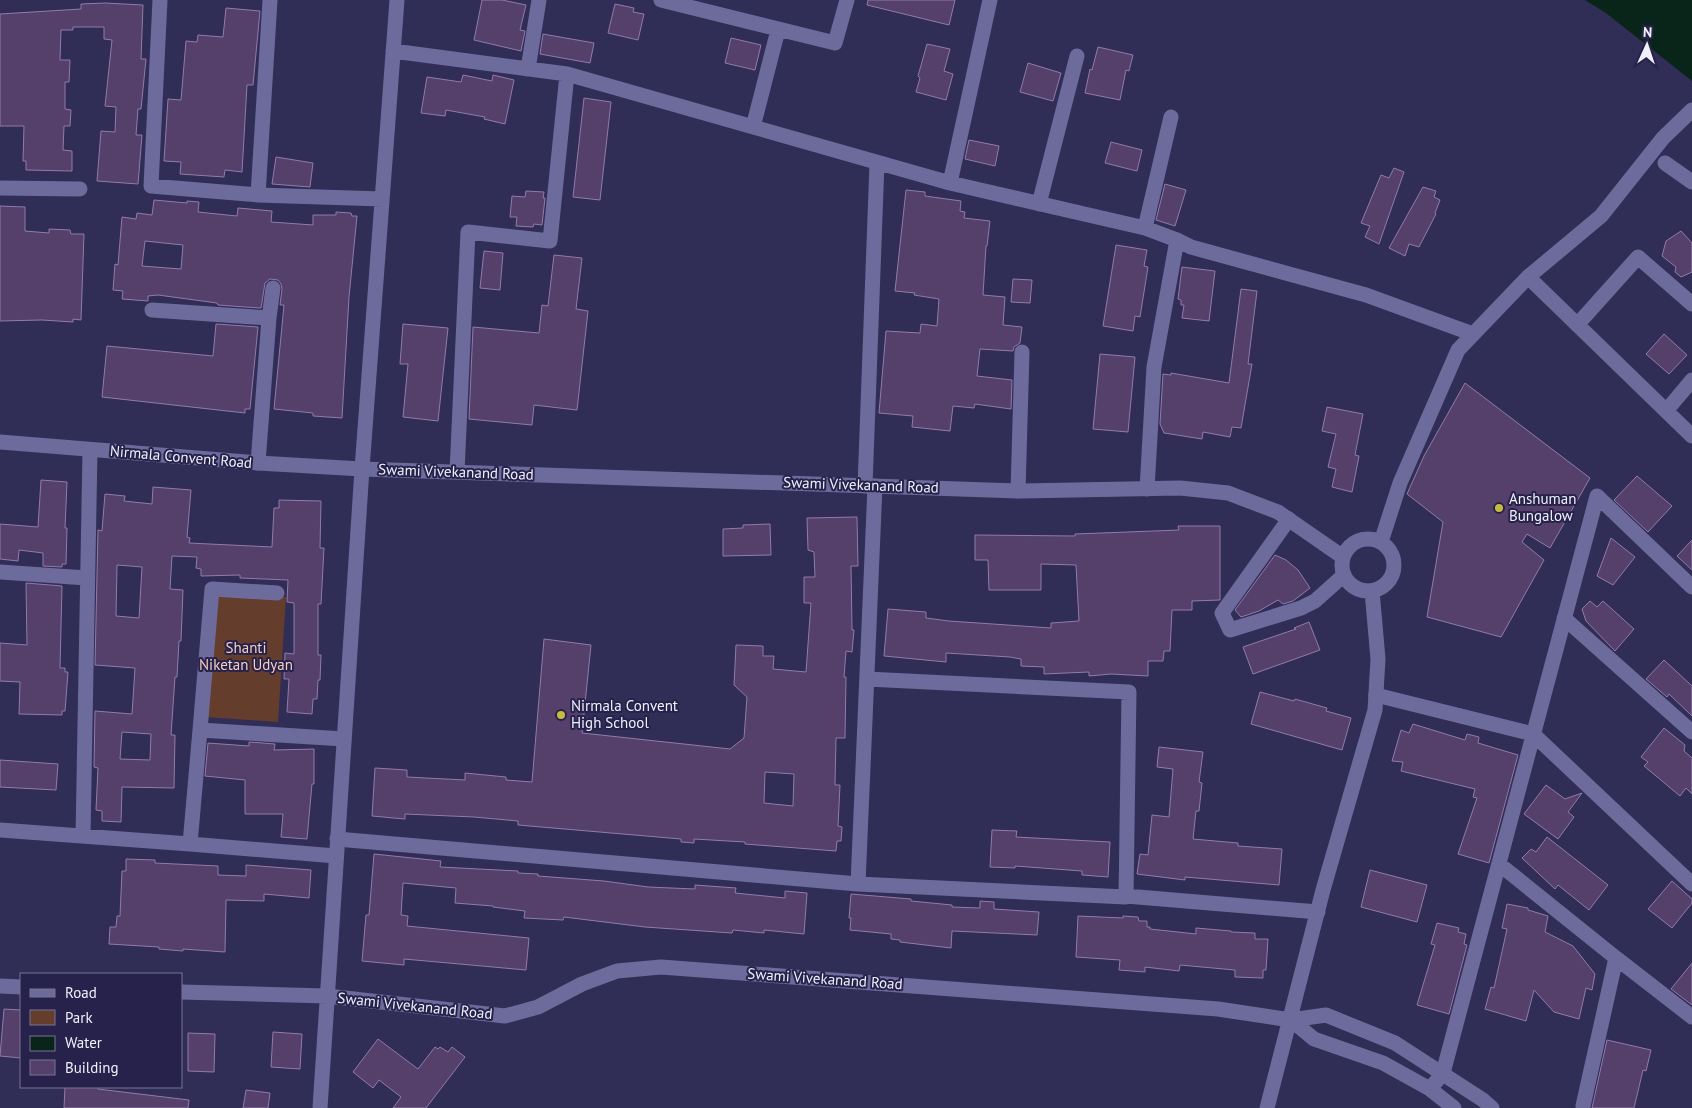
<svg xmlns="http://www.w3.org/2000/svg" width="1692" height="1108" font-family="'PT Sans',sans-serif">
<rect width="100%" height="100%" fill="#302d57"/>
<path fill="#643d2c" d="M214 592 286 597 278 722 206 717Z"/>
<path fill="#092419" d="M1585 0H1692V81L1606 13Z"/>
<path fill="#55406b" stroke="#917baa" fill-rule="evenodd" d="M482 0H502L526 5 520 30 525 31 521 51 474 40Z
M868 0H955L949 25 867 5Z
M105 3 143 5 141 59H146L141 109H138L136 135H142L138 184 97 181 101 131 115 132 116 107 105 106 112 40 104 39V27H73V30H61L60 60H70L69 82H65V109L71 110 70 126H64L63 150 72 151V171L26 170V161H23L24 126H0V14L81 9V4Z
M615 4 634 8 633 12 644 14 638 40 608 33Z
M226 8 260 11 253 85H247L242 172 225 170 224 177 180 174 181 162 164 161 168 99 181 100 186 41 197 42 198 35 223 37Z
M543 34 594 43 590 63 540 54Z
M731 38 761 45 755 70 725 63Z
M927 44 950 49 944 71 953 74 946 100 916 92 920 78 918 76Z
M1098 47 1133 55 1129 71 1126 70 1120 100 1085 93 1090 69 1092 70Z
M1028 63 1061 73 1053 101 1020 92Z
M463 75 492 81 493 75 514 80 505 124 484 119 485 117 446 110 445 116 421 113 427 77 461 82Z
M584 98 611 102 600 200 573 197Z
M969 140 999 146 995 166 965 159Z
M1111 142 1142 150 1137 171 1105 163Z
M276 157 313 163 310 187 272 184Z
M1394 168 1404 172 1379 244 1365 237 1370 226 1361 223 1381 175 1389 178Z
M1165 184 1186 190 1175 226 1156 220Z
M1423 187 1436 191 1434 197 1440 200 1435 213 1436 214 1419 247 1409 244 1405 256 1389 248Z
M906 190 925 192V196L961 201 960 211 965 212 964 218 990 221 987 246H986L983 295 1005 297 1003 325 1022 327 1020 343 1014 347 1013 351 980 349 977 376 1012 380 1011 409 975 404 974 408 953 406 950 431 912 427 913 416 879 413 886 331 920 333 921 324 937 326 939 299 914 295 915 293 895 291Z
M526 191 544 192 543 198H545L542 225 534 224 533 227 516 226 517 217H510L512 196 525 197Z
M154 200 187 203V201L199 202 198 212 237 216 238 208 272 211 271 222 313 225V215H336V212L351 213 352 216H357L349 297 342 418 313 416V413L274 409 284 305H280L282 289 281 284 278 280 270 279 265 283 261 308H259L218 305 217 303 158 295 148 296V301L122 299 123 291 113 290 115 264 118 265 122 217 136 219 137 213 152 215ZM145 241 183 245 181 269 142 266Z
M0 206 25 207V231L49 233V229L70 230 71 234H84L81 320 73 319V322L42 320 0 321Z
M1681 231 1692 243V272L1681 277 1675 272 1676 267 1662 256 1666 241Z
M1116 245 1147 250 1144 266 1148 267 1140 317 1135 316 1133 331 1103 326Z
M484 251 503 253 500 290 480 288Z
M554 255 582 258 576 309 588 311 577 410 534 405 532 425 469 419 473 327 539 333 542 305 548 306Z
M1182 267 1215 271 1209 321 1182 318 1184 305H1181V300L1178 299Z
M1013 279 1032 280 1030 303 1011 302Z
M1241 289 1257 291 1248 364H1252L1241 428 1232 427 1230 437 1203 432 1202 439 1164 433 1160 424 1163 374 1171 375V373L1229 383Z
M216 324 258 327 250 409H245V413L102 397 107 346 213 356Z
M403 324 448 328 438 421 403 417 408 364H400Z
M1664 334 1687 355 1669 374 1646 354Z
M1100 354 1135 357 1128 432 1093 429Z
M1465 383 1590 478 1550 548 1527 534 1522 542 1544 560 1501 637 1427 617 1443 522 1407 494 1424 456Z
M1327 407 1363 414 1355 455 1359 456 1352 492 1332 487 1336 469 1328 467 1336 434 1322 431Z
M1637 476 1672 506 1648 532 1614 500Z
M41 480 67 482 65 528H67L66 564H62V567L43 566V553L19 550 18 561 0 559V524L38 527Z
M153 487 191 490 187 537 190 538 189 543 272 547 274 508H279V500L321 501 320 548H324L321 604H318V655H321L320 680H318L317 699H313L312 714 287 712 289 679H284L285 653 294 654V603L287 602 288 580 240 578V575L201 576V569L196 568 197 557 172 556 170 589 183 590 181 641H179L177 677H175L171 735H175L174 788 122 787 121 822 102 821V811L96 810 98 768 94 767 95 711 132 714 135 668 95 665 98 530 102 531 105 494 125 496 124 501 152 504ZM117 565 142 567 139 618 116 616ZM122 732 151 734 150 760 120 759Z
M857 517 858 566H851L852 630H854L852 652 846 651 844 677H846L845 738H836L835 785H840L838 826 842 827 841 841H837L836 851 745 844V842L694 839V843L681 842V839L518 825V821L474 817 405 814V819L372 816 375 768 407 770V777L465 780V773L506 777V780L532 782 544 639 591 645 582 733 730 749 744 738 747 697 734 685 736 645 763 646V656H774L773 669 806 672 811 603H804V577H815L814 552 808 550 807 518ZM765 772 794 774 793 806 764 803Z
M770 524 771 555 723 556V529L743 528V525Z
M1178 526H1220V600L1192 601V610H1172L1170 651H1164L1163 661H1148V676L1111 674 1089 676V672L1044 674V667L1021 666V659L1010 657 946 653V662L884 656 888 609 926 612V618L949 621 1051 628V623L1079 621 1076 565 1041 564V590H989L988 560H975V535L1075 536V534L1179 530Z
M1611 538 1635 557 1613 585 1597 576Z
M1692 540V570L1677 556Z
M1275 555 1286 560 1298 570 1310 588 1293 601 1283 604 1278 600 1259 611 1241 617 1235 610Z
M26 583 62 586 60 668H65V672H68L65 711H62V715L19 714 20 682 0 681V643L27 645Z
M1590 601 1597 607 1603 601 1634 629 1615 651 1586 621 1582 609Z
M1309 622 1320 650 1253 674 1243 647 1296 629 1294 628Z
M1664 660 1692 686V716L1669 694 1667 697 1646 679Z
M1260 692 1294 701 1295 699 1327 708 1326 711 1351 718 1342 750 1251 724Z
M1413 724 1465 740 1467 734 1479 737 1478 743 1518 755 1489 863 1458 854 1477 798 1473 797 1475 789 1401 771 1403 762 1392 761 1401 730 1409 733Z
M1664 728 1685 745 1684 751 1692 758V794L1686 788 1680 796 1644 766 1648 762 1641 757Z
M249 742 275 744 274 750 314 749V784H312L307 839 281 837 283 814H245V780L205 776 208 743 249 746Z
M1159 747 1203 752 1199 782 1202 783 1199 811H1196L1193 839 1238 843V846L1282 849 1279 885 1185 877V880L1137 874 1140 854 1148 855 1152 815 1169 817 1173 769 1157 767Z
M0 760 58 764 56 790 0 787Z
M1546 785 1565 799 1582 793 1568 812 1574 817 1558 839 1524 814Z
M992 830 1017 831 1016 837 1110 842 1108 877 1082 875V871L1015 866V868L990 867Z
M1547 837 1608 885 1589 910 1558 885 1555 889 1522 858 1531 849 1536 852Z
M374 854 441 861 440 867 518 871V873L538 874V876L604 881 648 887 695 889V885L736 888 735 893 785 898V891L807 893 804 934 764 930V933L733 930 732 933 645 927 564 917 563 920 524 918 525 911 493 907V906L455 903 456 888 403 883 401 915 408 916 407 926 529 938 526 970 404 959V965L362 961 366 915H369Z
M126 859 155 860V863L218 866V875L246 876V865L311 870 309 898 264 894V901L226 900 225 952 183 949V951L159 949V947L109 944 110 927H116L117 916H120L122 871H126Z
M1370 870 1427 885 1417 922 1361 907Z
M1672 881 1692 899V903L1672 928 1648 909Z
M851 894 911 899V901L952 905V907L980 908V901L994 902V909L1039 912 1037 935 952 931 951 948 900 942V940L891 939V934L850 930 851 918H849Z
M1507 904 1528 908V910L1548 916 1545 932 1573 946 1595 974 1592 990 1586 988 1579 1019 1554 1012 1534 990 1526 1021 1485 1009 1491 987 1494 988 1507 929 1502 928Z
M1078 916 1123 918V916L1138 917 1139 921H1147V927H1150V929L1196 934V928L1231 931V932L1255 933V939H1268L1266 970H1263V978L1235 977V970L1180 965 1179 971 1145 967V972L1119 970 1120 960 1076 957Z
M1437 923 1459 928 1458 932 1466 934 1464 944 1467 945 1449 1014 1417 1005 1435 945 1431 944Z
M1692 963V1005L1671 989Z
M4 1009 21 1010V1058L0 1056Z
M273 1032 302 1034 300 1069 271 1067Z
M188 1033 215 1034 214 1072 188 1071Z
M378 1039 418 1069 435 1047 438 1049 440 1047 448 1052 452 1047 465 1057 426 1108H393L401 1097 379 1080 373 1088 353 1072Z
M1607 1040 1651 1050 1646 1071 1643 1070 1634 1108H1592Z
M65 1087H98V1089L189 1100 188 1108H64Z
M246 1090 270 1093 268 1108H243Z"/>
<g fill="none" stroke-linecap="round" stroke-linejoin="round">
<path stroke="#6d6b9b" stroke-width="15" d="M160 0 151 186 258 195 382 199
M661 0 835 43 847 0
M393 51 567 74 950 183 1145 228 1177 240 1191 247 1366 295 1473 334
M528 69 539 0
M753 127 778 30
M1665 163 1692 182
M950 183 990 0
M0 188 80 189
M258 195 270 0
M1039 204 1077 56
M1145 228 1171 117
M1528 277 1692 436
M152 310 269 318
M1577 325 1638 257 1692 304
M1666 411 1692 380
M258 463 269 318 273 288
M362 469 397 0
M457 472 468 232 550 241 567 74
M865 486 877 163
M1147 489 1154 367 1177 240
M1018 491 1022 352
M1289 519 1222 613 1230 630 1301 608 1315 601 1344 575
M0 572 87 578
M277 593 212 589 200 730 344 739
M1564 618 1692 732
M1376 695 1533 734 1692 884
M200 730 190 844 336 856
M0 830 190 844
M83 836 90 450
M337 839 858 884 875 486
M1499 864 1616 958 1583 1106
M858 884 1126 897 1129 692 867 679
M1126 896 1318 912
M1616 958 1692 1017
M1430 1089 1443 1073 1597 496 1692 587"/>
<path stroke="#6d6b9b" stroke-width="15" d="M0 442 258 463 362 469 1021 491 1180 488 1228 493 1278 512 1343 557
M1342 565a26 26 0 1 1 52 0a26 26 0 1 1-52 0Z
M1381 542 1400 483 1458 350 1528 277 1601 216 1663 138 1692 110
M0 986 21 987
M181 992 327 996 505 1016 538 1007 582 984 617 971 661 967 1218 1009 1291 1020 1314 1039 1383 1063 1430 1089 1454 1108
M1291 1020 1326 1015 1395 1043 1483 1100 1492 1108
M320 1108 362 469
M1267 1108 1323 890 1375 710 1378 659 1372 591"/>
</g>
<g fill="#c5bc3d" stroke="#26224c" stroke-width="2">
<circle cx="1499" cy="508" r="5"/>
<circle cx="561" cy="715" r="5"/>
</g>
<g text-anchor="middle" stroke-width="4" stroke-linejoin="round" paint-order="stroke">
<g font-size="15" fill="#f0f0fb" stroke="#26224c">
<text transform="translate(181 457) rotate(5)" y="5">Nirmala Convent Road</text>
<text transform="translate(456 472) rotate(2)" y="5">Swami Vivekanand Road</text>
<text transform="translate(861 485) rotate(2)" y="5">Swami Vivekanand Road</text>
<text transform="translate(825 979) rotate(4)" y="5">Swami Vivekanand Road</text>
<text transform="translate(415 1006) rotate(6)" y="5">Swami Vivekanand Road</text>
</g>
<g font-size="15" fill="#f0f0fb" stroke="#26224c" text-anchor="start">
<text x="1509" y="504">Anshuman<tspan x="1509" dy="17">Bungalow</tspan></text>
<text x="571" y="711">Nirmala Convent<tspan x="571" dy="17">High School</tspan></text>
</g>
<g font-size="15" fill="#f7cfbe" stroke="#26224c">
<text x="246" y="653">Shanti<tspan x="246" dy="17">Niketan Udyan</tspan></text>
</g>
</g>
<rect x="20" y="973" width="162" height="115" fill="#26224c" stroke="#777492"/>
<rect x="30" y="989" width="25" height="8" fill="#6d6b9b" stroke="#777492"/>
<text x="65" y="998" font-size="15" fill="#f0f0fb">Road</text>
<rect x="30" y="1010" width="25" height="15" fill="#643d2c" stroke="#777492"/>
<text x="65" y="1023" font-size="15" fill="#f0f0fb">Park</text>
<rect x="30" y="1036" width="25" height="15" fill="#092419" stroke="#777492"/>
<text x="65" y="1048" font-size="15" fill="#f0f0fb">Water</text>
<rect x="30" y="1060" width="25" height="15" fill="#55406b" stroke="#777492"/>
<text x="65" y="1073" font-size="15" fill="#f0f0fb">Building</text>
<g transform="translate(1647 45) rotate(3)" stroke="#26224c" stroke-width="4" paint-order="stroke">
<path d="M0-4L9 19L0 12L-9 19Z" fill="#f0f0fb"/>
<text y="-8" font-size="14" font-weight="bold" text-anchor="middle" fill="#f0f0fb">N</text>
</g>
</svg>
